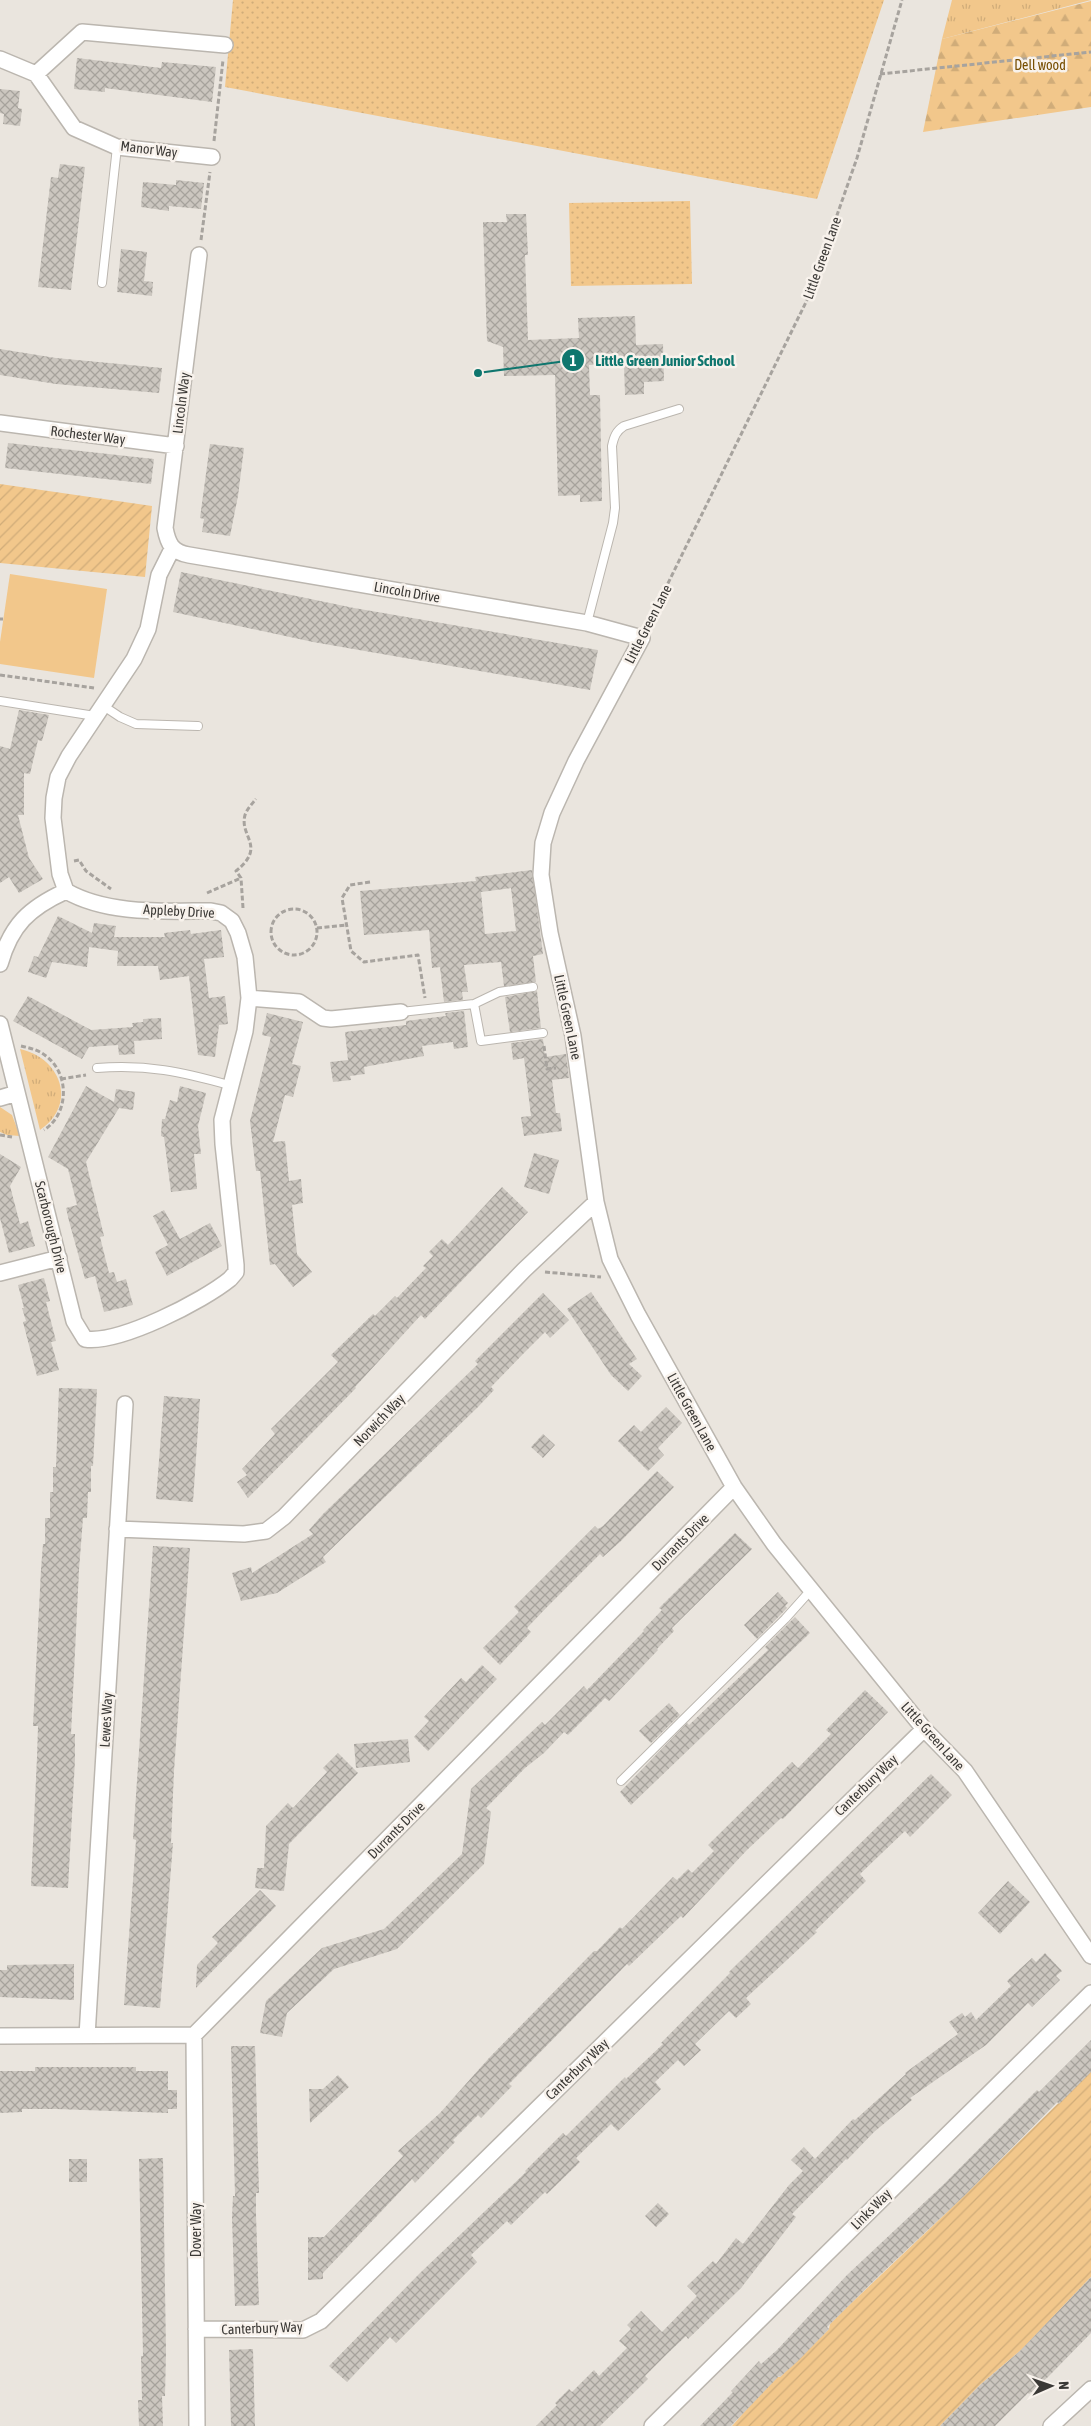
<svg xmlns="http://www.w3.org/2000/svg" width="1091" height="2426" font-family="'Asap Condensed',sans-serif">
<defs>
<pattern id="grass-tufts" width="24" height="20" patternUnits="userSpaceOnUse" patternTransform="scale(1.25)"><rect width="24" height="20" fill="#f2c78b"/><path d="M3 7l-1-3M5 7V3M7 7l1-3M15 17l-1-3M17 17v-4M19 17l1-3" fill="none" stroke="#d0ac79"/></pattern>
<pattern id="forest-firs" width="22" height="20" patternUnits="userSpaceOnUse" patternTransform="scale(1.25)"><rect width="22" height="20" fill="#f2c78b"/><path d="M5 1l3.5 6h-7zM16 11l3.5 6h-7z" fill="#d0ac79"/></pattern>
<pattern id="park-dots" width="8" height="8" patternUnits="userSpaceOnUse" patternTransform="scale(1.25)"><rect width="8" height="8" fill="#f2c78b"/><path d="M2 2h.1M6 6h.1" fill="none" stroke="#d0ac79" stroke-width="1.8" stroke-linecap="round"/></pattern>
<pattern id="garden-furrows" width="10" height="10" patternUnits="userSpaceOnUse" patternTransform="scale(1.25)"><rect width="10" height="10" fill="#f2c78b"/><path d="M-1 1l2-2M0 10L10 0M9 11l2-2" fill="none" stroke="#d0ac79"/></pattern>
<pattern id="building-cross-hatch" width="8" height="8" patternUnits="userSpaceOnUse" patternTransform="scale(1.25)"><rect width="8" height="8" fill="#cbc6bf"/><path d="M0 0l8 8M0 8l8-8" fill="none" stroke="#a6a29c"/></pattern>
</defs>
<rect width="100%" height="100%" fill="#eae5de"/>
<path fill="url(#grass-tufts)" d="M952 0H1091L942 39Z
M20 1049C61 1058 78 1104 40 1130Z
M0 1107 12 1115 20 1136 7 1135 0 1132Z"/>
<path fill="url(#forest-firs)" d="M1091 1V107L923 132 942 39Z"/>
<path fill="url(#park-dots)" d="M233 0H884L817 199 225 87Z
M690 201 692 284 571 286 569 203Z"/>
<path fill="url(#garden-furrows)" d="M0 484 152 506 145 577 0 563Z
M1091 2071V2277L1021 2350 980 2385 940 2426H732L775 2377H780L829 2329 830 2324 842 2312 964 2196Z"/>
<path fill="#f2c78b" d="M10 574 107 589 94 678 0 664V642Z"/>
<path fill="url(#building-cross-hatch)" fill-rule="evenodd" d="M77 58 161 68 162 62 216 67 212 102 105 88V92L74 89Z
M0 89 20 91 18 108 22 109 20 126 3 124 4 114 0 113Z
M60 164 85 167 71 290 38 287 51 177 58 178Z
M176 180 204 183 201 209 169 206V211L141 207 143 182 176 185Z
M506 214H526L528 255H525L528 340 579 338 578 318 635 316 636 345 663 344 664 381 644 382V394L625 395 624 364 589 365 590 395H600L602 501 580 502V495L558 496 555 375 504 376 503 347 487 341 483 222H507Z
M121 249 147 252 144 281 153 282 152 296 117 292Z
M0 349 56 358 162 368 159 393 56 384 0 375Z
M8 443 154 459 151 484 5 468Z
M210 444 244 448 238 496 230 536 202 532 204 519 200 518Z
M181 572 354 608 598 650 590 690 313 642 173 612Z
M19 710 49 715 42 741 38 740 30 774 24 773V815H18L29 858 43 879 19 893 9 877 0 883V746L10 749Z
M532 870 543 954 533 956 536 982 504 986 501 962 464 965 468 992H462L463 1000 444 1002 440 967 432 968 429 930 364 935 360 891 476 881 475 877ZM511 888 516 931 485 934 481 892Z
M58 916 92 933 94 923 116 926 114 937H165L164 933 190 930 191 934 221 930 224 957 204 959 209 998 225 996 228 1024 219 1025 215 1057 198 1055 189 976 160 980 158 966H117L118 951 89 947 87 967 52 962 46 978 28 972 34 956 38 957Z
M537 991 541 1028 510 1032 505 997Z
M28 996 91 1030 133 1027 132 1023 143 1022V1019L161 1018 162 1039 134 1041 135 1054 119 1055 118 1045 89 1047 82 1059 13 1021Z
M464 1011 468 1047 454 1049 453 1042 422 1046 424 1056 364 1067 365 1074 350 1076 351 1080 333 1082 330 1062 348 1060 345 1032 406 1025V1021L446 1016 445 1013Z
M267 1013 303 1022 292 1064 301 1066 293 1097 285 1095 273 1142 285 1141 289 1181 301 1179 303 1203 292 1205 297 1254 312 1272 293 1287 275 1264 270 1265 260 1171H256L250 1121 271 1037 262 1035Z
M543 1039 545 1057 566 1054 569 1078 552 1080 556 1113H560L562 1131 524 1136 521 1117 531 1116 524 1058 513 1060 511 1043Z
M86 1086 114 1102 116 1089 135 1092 133 1110 119 1108 86 1162 104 1236 100 1237 109 1273 114 1272 117 1282 126 1279 133 1305 104 1312 95 1276 85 1279 69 1221 66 1208 77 1205 68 1169 48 1157Z
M180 1086 206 1093 198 1126 201 1154H194L197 1189 171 1192 164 1137 161 1136 162 1119H165L170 1100 177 1102Z
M534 1153 559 1160 549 1194 524 1187Z
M0 1154 21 1167 10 1186 20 1224 28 1221 35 1246 9 1253 0 1218Z
M502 1187 528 1212 425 1319 421 1315 355 1387 356 1388 248 1498 237 1482 247 1475 242 1469 275 1434 271 1429 338 1362 331 1355 373 1314 375 1316 395 1296 397 1298 426 1268 423 1266 433 1256 429 1252 442 1239 448 1245Z
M164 1210 180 1239 210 1223 222 1246 167 1276 155 1252 168 1245 153 1216Z
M44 1278 50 1301 46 1302 56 1341 51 1342 59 1370 37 1376 23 1322 26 1321 22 1308H24L18 1285Z
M591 1292 637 1359 629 1364 642 1376 628 1391 611 1375 567 1309Z
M543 1293 569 1320 550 1338 545 1332 524 1353 491 1387 494 1390 478 1407 323 1557 326 1562 277 1593 241 1601 232 1573 251 1567 252 1573 313 1534 309 1530 323 1514 478 1364 475 1361Z
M59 1388 97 1389 93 1466H91V1492H88L87 1518H83L79 1570 71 1734H75V1760L68 1888 31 1886 37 1757 38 1726H33L41 1569 43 1544H45V1518H50V1492H53V1467H56Z
M164 1396 200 1399 193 1502 156 1499Z
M666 1407 682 1423 658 1448 664 1455 648 1471 618 1441 634 1425 641 1432Z
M543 1434 555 1445 543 1458 531 1447Z
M657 1471 674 1487 621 1541 603 1557 600 1554 547 1607 527 1628 531 1632 500 1665 483 1648 519 1612 514 1607 595 1526 598 1529 603 1526Z
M735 1533 752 1549 672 1628 674 1631 657 1649 658 1650 609 1701 605 1698 568 1735 564 1732 544 1753 525 1768 486 1808 491 1812 484 1864 397 1949 334 1969 287 2013 282 2037 260 2033 266 2001 322 1948 384 1929 462 1854 471 1789 542 1722 545 1725 584 1686 587 1690 644 1631 643 1630 662 1610 659 1608Z
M153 1546 190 1548 174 1771 171 1843H173L160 2008 124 2005 132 1894 136 1840 133 1839Z
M778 1592 788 1603 785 1606 787 1608 757 1639 744 1625Z
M795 1617 810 1633 631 1805 620 1792 687 1723 689 1725 768 1650 765 1647Z
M482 1665 497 1679 428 1751 414 1737 429 1721 424 1717 461 1678 466 1682Z
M865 1690 888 1712 783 1819 781 1818 747 1850 683 1918 681 1916 629 1966 627 1964 509 2084 512 2086 481 2118 478 2115 453 2140 455 2142 415 2183 412 2179 323 2273V2279L308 2280V2237H324L403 2156 398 2151 440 2113 489 2058 594 1951H597L620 1927 622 1929 673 1877 677 1880 688 1869 692 1873 714 1851 708 1845 792 1762 798 1768 831 1734 826 1730Z
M669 1703 680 1715 651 1743 639 1731Z
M408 1739 410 1762 356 1768 354 1744Z
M338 1753 358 1773 289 1844 284 1891 255 1888 257 1868H264L266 1826 288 1803 293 1808 327 1772 323 1768Z
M931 1774 952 1795 910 1837 905 1831 860 1874 866 1881 815 1931 817 1932 746 1998 751 2004 736 2018 729 2011 695 2044 701 2050 684 2066 678 2060 655 2082 661 2089 618 2131 611 2124 576 2158 580 2162 547 2194 545 2192 511 2225 507 2221 471 2255 477 2262 396 2343 390 2337 347 2382 329 2366 420 2273 526 2172 525 2171 563 2133 566 2136 625 2077 626 2079 663 2044 661 2043 730 1973 729 1972Z
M1008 1881 1030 1902 1000 1934 978 1913Z
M260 1890 276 1906 196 1988 197 1965 218 1943 212 1937Z
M1045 1953 1062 1971 1056 1976 1060 1980 1032 2007 1028 2003 986 2045 910 2098 912 2100 874 2132 847 2160 846 2159 792 2214 796 2217 741 2288 688 2339 686 2336 668 2353 645 2376 648 2379 600 2426H536L557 2405 555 2403 569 2389 572 2392 594 2370 599 2376 627 2348 619 2341 631 2329 627 2325 641 2311 662 2332 697 2296 687 2286 713 2261 716 2264 736 2238 743 2244 789 2185 803 2171 791 2160 804 2147 815 2159 853 2119 855 2120 906 2074 905 2073 958 2034 949 2022 962 2013 965 2017 971 2012 976 2020 1011 1986 1007 1981 1021 1968 1032 1958 1036 1962Z
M74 1964V2000L0 1997V1970H7V1965Z
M1091 2040V2072L1059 2104 1057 2102 964 2196 881 2274 827 2327 829 2329 798 2361 780 2377 779 2376 731 2426H700L733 2392 731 2391 759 2361 761 2364 777 2350 847 2275 944 2184 1037 2090 1039 2092Z
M231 2046H255L259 2193H256V2215L259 2305 235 2306 232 2218 233 2196H235Z
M35 2067H136V2071H168V2090H177V2109H168V2113L56 2109H22V2112L0 2113V2071H35Z
M338 2075 349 2087 310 2123 309 2089H323Z
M163 2158 166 2352 165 2396H162L163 2426H139L138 2400H142L141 2356H143L139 2159Z
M69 2159H87V2182H69Z
M658 2203 669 2214 656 2227 645 2216Z
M1091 2277V2333L1048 2377 1029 2394 1028 2393 995 2426H940L980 2385 1020 2351Z
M253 2349 255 2426H231L229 2350Z"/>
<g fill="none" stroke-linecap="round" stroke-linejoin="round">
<g stroke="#bbb6af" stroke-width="10">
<path id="service" d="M102 283 117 147
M587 623 613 523 615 508 612 446C614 437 616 431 624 426L679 409
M0 701 95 716
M102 705 120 717 136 724 198 726
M474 1004 499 992 533 987
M401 1012 474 1004 481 1041 543 1033
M97 1068C147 1064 182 1072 229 1085
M621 1781 785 1619 811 1590"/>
</g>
<g stroke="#bbb6af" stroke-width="18">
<path id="minor" d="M0 59 36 74 74 128 117 147 212 157
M36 74 82 32 225 45
M199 255 165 528C168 544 172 552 189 555L587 623 642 638 576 761 552 813 543 843 541 875 550 933 573 1036 596 1202 610 1259 638 1315 734 1487 774 1544 924 1729 965 1771 1091 1956
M0 423 176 446
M0 964C11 925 29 908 66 891
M249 998 299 1002 323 1018 331 1019 401 1012
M0 1024 74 1321 85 1339C120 1344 203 1301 230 1279L236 1272V1265L223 1144 222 1120 245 1031 249 998 245 957 238 933 232 921 221 913 211 911C164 911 108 915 66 891L60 874 53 818 54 798 58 777 69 756 134 659 148 629 159 575 172 549
M0 1098 17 1093
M0 1273 59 1258
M117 1529 244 1534 266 1531 284 1517 524 1270 596 1202
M194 2035 197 2426
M0 2036 194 2035 734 1487
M87 2036 125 1404
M196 2329 303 2330 321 2321 924 1729
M652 2426 1091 1993
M1051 2426 1091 2389"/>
</g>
<path stroke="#a7a39e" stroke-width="3" stroke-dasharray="5 2.5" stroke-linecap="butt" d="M880 74 1091 52
M214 141 223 60
M201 240 210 172
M0 619H3
M648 624 808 298 857 158 902 0
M0 675 94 688
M74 861 79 860 86 871 111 889
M370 882 350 885 342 898 351 951 364 962 418 955 425 998
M207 893 241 878
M243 908 241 878 236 871C267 846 239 837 245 815 247 809 252 804 256 799
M271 932a23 23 0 1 1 46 0a23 23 0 1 1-46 0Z
M317 928 346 925
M21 1046C30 1048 39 1050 46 1056 70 1074 69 1114 44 1130
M544 1046 547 1069 556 1068
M61 1079 86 1075
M0 1135 12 1137
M545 1272 601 1277"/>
<use href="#service" stroke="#fff" stroke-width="8"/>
<use href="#minor" stroke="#fff" stroke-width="15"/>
</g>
<g text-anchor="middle" stroke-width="5" stroke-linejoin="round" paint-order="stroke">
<g font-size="14" fill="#774e00" stroke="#f8f2ec">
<text x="1040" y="70">Dell wood</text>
</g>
<g font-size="14" fill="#3b3936" stroke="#f8f2ec">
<text transform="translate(149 149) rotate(7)" y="5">Manor Way</text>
<text transform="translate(822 258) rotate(-70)" y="5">Little Green Lane</text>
<text transform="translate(181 403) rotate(-83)" y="5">Lincoln Way</text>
<text transform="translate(88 435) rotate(7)" y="5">Rochester Way</text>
<text transform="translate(407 592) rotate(10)" y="5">Lincoln Drive</text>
<text transform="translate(648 624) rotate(-63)" y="5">Little Green Lane</text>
<text transform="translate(179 911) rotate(3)" y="5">Appleby Drive</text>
<text transform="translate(568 1017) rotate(78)" y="5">Little Green Lane</text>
<text transform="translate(51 1227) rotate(76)" y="5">Scarborough Drive</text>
<text transform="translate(692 1412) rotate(61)" y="5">Little Green Lane</text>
<text transform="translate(379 1420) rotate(-46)" y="5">Norwich Way</text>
<text transform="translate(680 1542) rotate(-45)" y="5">Durrants Drive</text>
<text transform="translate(106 1720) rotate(-87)" y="5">Lewes Way</text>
<text transform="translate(933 1736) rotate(48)" y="5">Little Green Lane</text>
<text transform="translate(866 1785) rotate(-44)" y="5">Canterbury Way</text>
<text transform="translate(396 1830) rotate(-45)" y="5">Durrants Drive</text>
<text transform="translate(577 2069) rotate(-44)" y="5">Canterbury Way</text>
<text transform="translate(871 2209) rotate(-45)" y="5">Links Way</text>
<text transform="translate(196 2230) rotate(-90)" y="5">Dover Way</text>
<text transform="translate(262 2328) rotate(-2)" y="5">Canterbury Way</text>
</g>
</g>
<path fill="none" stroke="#0f766e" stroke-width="2" d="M478 373L573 360"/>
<g fill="#0f766e" stroke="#f8f2ec" stroke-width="2">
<circle cx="478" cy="373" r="5"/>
<circle cx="573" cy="360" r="12"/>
</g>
<g font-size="15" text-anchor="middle" font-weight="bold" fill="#fff">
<text x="573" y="366">1</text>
</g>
<g font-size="15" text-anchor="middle" font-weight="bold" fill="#0f766e" stroke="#f8f2ec" stroke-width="5" stroke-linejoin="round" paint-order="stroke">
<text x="665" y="366">Little Green Junior School</text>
</g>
<g transform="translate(1051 2386) rotate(88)" stroke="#f8f2ec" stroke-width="4" paint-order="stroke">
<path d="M0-4L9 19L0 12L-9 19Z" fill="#3b3936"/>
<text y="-8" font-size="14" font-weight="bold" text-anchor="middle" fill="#3b3936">N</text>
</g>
</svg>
